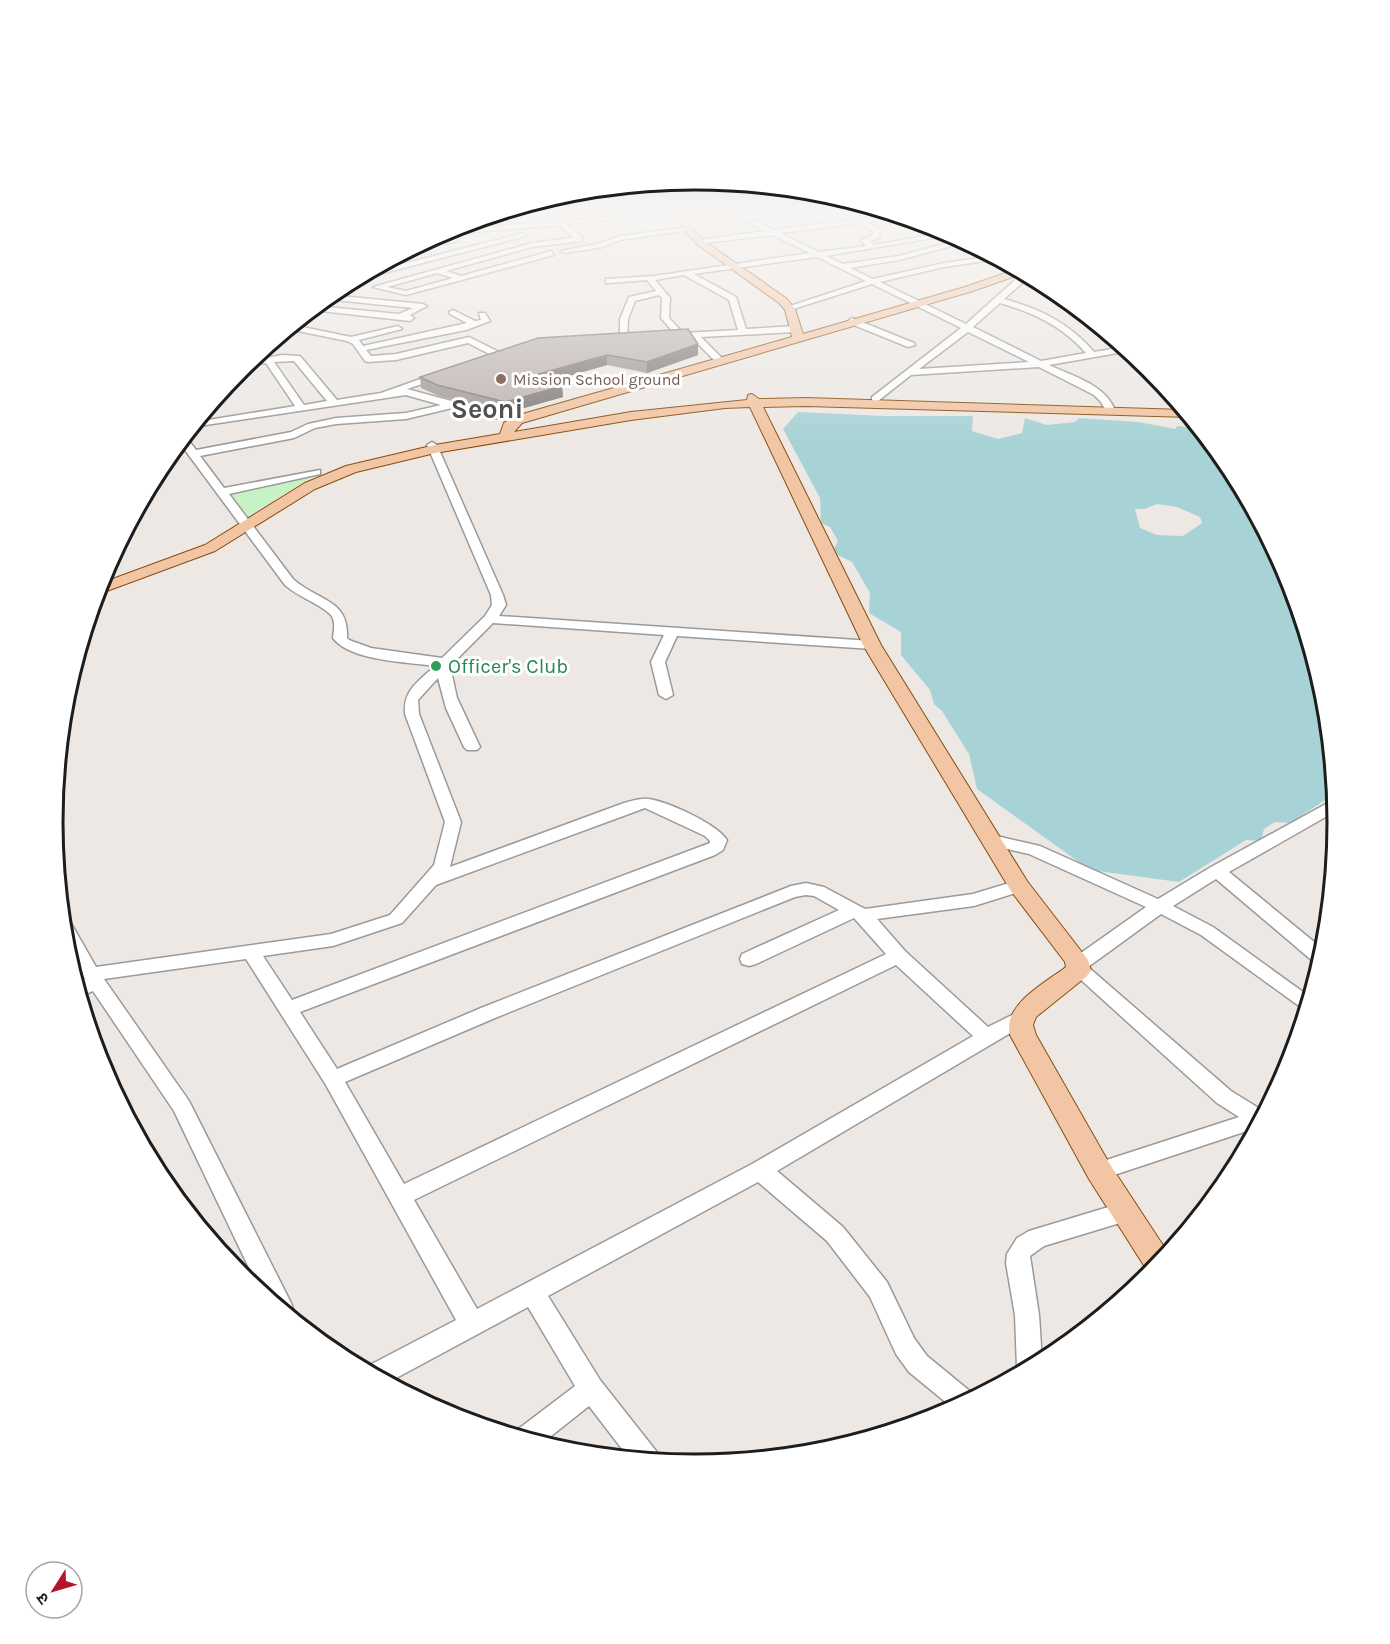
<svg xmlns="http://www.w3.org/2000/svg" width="1390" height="1644" font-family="Karla,'Noto Sans Devanagari',sans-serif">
<rect width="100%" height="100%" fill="#ede8e4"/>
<path fill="#c7f3c4" d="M316 475 244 518 224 492Z"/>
<path fill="#a8d3d6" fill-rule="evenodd" d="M798 412 884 416H973L972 431 998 439 1022 433 1025 418 1047 425 1075 422 1079 418 1139 422 1175 429 1178 426 1199 428 1229 465 1289 576 1325 697 1334 787H1330L1333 795 1290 823 1275 822 1264 829 1261 841 1246 840 1179 882 1090 870 977 789 969 754 942 711 934 704 930 690 901 655V632L869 613 870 593 852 562 832 552 838 541 830 527 821 523 820 498 783 429ZM1157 504 1177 507 1200 517 1202 523 1183 536 1157 535 1140 528 1135 509H1144Z"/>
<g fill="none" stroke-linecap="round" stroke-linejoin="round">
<g stroke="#9a9a9a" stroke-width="3">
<path id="minor" d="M544 210H551L563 221 679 211 682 213 567 224 582 237V241L532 247 446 271 461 276 551 251 554 255 406 295 373 287 532 243 573 238 560 225 438 235 445 230 555 221ZM437 273 453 278 406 291 387 287Z
M724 210H733L742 215 826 210 859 219 880 216 877 214 880 212 949 233 967 242 899 260 850 268 873 279 944 263 993 256 999 259 944 267 880 282 966 324 1015 280 1019 270 1025 274 1022 283 1004 299C1040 309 1069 323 1094 352L1124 347 1129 351 1049 365C1072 376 1107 385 1115 411L1107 413 1101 402 1094 395 1039 367 911 375 878 401H872V397L961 328 872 284 787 311V307L866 281 817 257 694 274 736 297 746 329 795 326 799 329 795 332 701 337 723 359V363H717L691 337 667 338V334L674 333 661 318 662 298 659 295 635 301 628 319 627 338 620 340V319L629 297 656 291 647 280 609 283H606V279L654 276 810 253 772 235 697 244 700 240 765 231ZM824 214 849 220 774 230 750 219ZM889 219 937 234 873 245 870 241 879 238 880 230 868 222ZM860 223 873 231V235L861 240 866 246 819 252 780 233ZM944 236 959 240 899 256 843 264 826 256ZM684 275 729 300 738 330 683 333 669 318 670 298 655 280ZM1000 303C1034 313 1062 326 1086 353L1041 361 973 327ZM968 332 1029 362 919 369Z
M688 227 690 230 620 240 603 247 565 253 561 251 601 243 620 236Z
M524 233 526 236 365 278 364 281 345 288 339 287 367 273Z
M455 237 458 241 427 248 423 246Z
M330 295 423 304 427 306 410 315 414 318 410 321 312 310 316 306 399 314 413 308 325 299Z
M453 310 475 321 481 320 479 313H485L490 321 466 330 366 350 371 356 396 354 469 337 501 353V357H495L468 343 396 360 368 362 365 361 353 344 347 341 288 329 293 325 351 337 398 326 402 329 359 340 363 346 467 323 450 314 449 312Z
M852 318 914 343 915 345 908 347 849 323 848 321Z
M282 355 300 356 337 400 381 393 440 372 445 375 443 377 407 389 522 420 517 423 452 408 406 419 336 424 315 428 294 438 200 456 224 488 320 470V474L229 494 293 579C319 602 349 599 347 638L349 640 371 648 442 658 485 616 492 605 491 595 427 445 432 442 437 445 503 595 506 605 499 616 872 641 879 645 872 649 677 636 665 662 673 695 666 699 659 695 651 662 664 635 493 623 450 666 457 698 480 747 477 750H467L464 747 446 708 438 678 418 700 419 714 461 822 450 867 624 803C632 801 640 798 648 799 667 801 717 824 727 840L723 850 715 855 300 1012 337 1069 481 1008 791 886 806 883 824 887 865 909 973 894 1019 880 1025 882 1028 886 1025 890 974 906 877 919 905 951 988 1027 1022 1010 1029 1012 1032 1017 1029 1022 777 1171 843 1227 887 1282 914 1338 927 1356 977 1397 954 1409 909 1372 896 1354 870 1297 827 1241 758 1182 548 1296 600 1380 656 1451 660 1461 629 1458 589 1406 541 1444 514 1435 517 1430 575 1386 528 1307 387 1383 365 1370 366 1367 456 1320 326 1085 246 959 104 979 189 1101 291 1303 294 1311 291 1318 261 1293 174 1111 93 991 80 996 76 983 85 979 64 943 62 916 68 918 96 967 331 934 390 915 434 865 445 822 405 714C403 690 418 682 435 666 408 662 350 661 333 638 334 630 336 620 330 614 320 604 298 597 285 585L179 442 186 437 196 450 291 432 308 424 336 418 406 413 441 405 406 395 192 427 196 422 295 406 266 363 243 366 249 361ZM294 361 327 401 304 405 274 362ZM645 808 705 836 710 841V843L292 1000 263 956 333 946 402 923 436 885ZM806 895 814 896 839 910 742 954 740 959 742 964 749 966 756 964 854 918 886 954 404 1184 345 1082 495 1018 795 897ZM896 965 973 1036 752 1164 477 1309 414 1200Z
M1335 799 1336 811 1229 872 1324 950 1320 964 1315 963 1216 879 1173 906 1213 927 1310 997 1306 1011 1201 935 1161 914 1088 967 1231 1091 1265 1112 1256 1128 1099 1180 1091 1177 1088 1171 1091 1165 1239 1117 1217 1103 1070 970 1069 965 1071 960 1146 907 1029 854 986 844 984 840 986 836 992 835 1040 846 1158 899 1211 867Z
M1125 1202 1133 1205 1136 1212 1133 1219 1044 1246 1030 1256 1039 1315 1042 1361 1020 1373 1017 1368 1015 1315 1006 1263 1007 1254 1017 1238 1029 1231Z"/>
</g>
<g stroke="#864e0f" stroke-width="2">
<path id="major" d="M673 210H681L692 228 703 240 787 299 795 309 803 334 965 287 1017 269 1024 273 973 291 522 423 514 432 631 412 747 400 748 395 752 394 759 399 806 398 1184 410 1190 417 806 406 763 407 881 645 1027 881 1088 960 1091 970 1087 976 1036 1017 1033 1025 1036 1035 1109 1163 1168 1253 1150 1275 1089 1179 1010 1035C1002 1005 1045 983 1066 967L1065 962 1011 891 863 645 750 407 725 408 631 420 435 453 356 472 315 489 215 551 96 595 99 584 205 545 305 483 346 466 435 445 500 434 504 423 512 417 792 337 785 310 779 303 697 244 685 231Z"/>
</g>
<use href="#minor" fill="#fff" fill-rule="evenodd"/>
<use href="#major" fill="#f2c5a4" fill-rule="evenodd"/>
</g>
<path fill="#a39b98" d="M538 338 698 344V355L647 373 607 365 553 381 562 386 563 397 506 413 439 396 421 388 420 377Z"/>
<path fill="#847e7c" d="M698 344V355L647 373V362Z
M607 355V365L540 384 539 374Z
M562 386 563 397 506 413 505 402Z"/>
<path fill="#bdb4b1" stroke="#847e7c" stroke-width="1.5" d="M688 329 698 344 647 362 607 355 539 374 562 386 505 402 437 385 420 377 538 338Z"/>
<linearGradient id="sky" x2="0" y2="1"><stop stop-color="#8ec0e1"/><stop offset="0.48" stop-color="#f7f5f3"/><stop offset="1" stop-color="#f7f5f3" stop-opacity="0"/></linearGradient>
<rect width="1390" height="441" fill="url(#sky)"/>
<circle fill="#8d6e63" stroke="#fff" stroke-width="2" cx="501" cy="379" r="6"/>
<circle fill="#2e9e5b" stroke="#fff" stroke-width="2" cx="436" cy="666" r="6"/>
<g text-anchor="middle" stroke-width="6" stroke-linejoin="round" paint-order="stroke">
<g font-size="16" fill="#785e54" stroke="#fff" text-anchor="start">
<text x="513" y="385">Mission School ground</text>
</g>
<g font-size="20" fill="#27864d" stroke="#fff" text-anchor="start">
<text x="448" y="673">Officer's Club</text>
</g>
<g font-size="27" font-weight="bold" fill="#505050" stroke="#fff">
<text x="487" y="418">Seoni</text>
</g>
</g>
<path d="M0 0H1390V1644H0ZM63 822a632 632 0 1 1 1264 0a632 632 0 1 1-1264 0Z" fill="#fff" fill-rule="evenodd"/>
<path fill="none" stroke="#1d1d1d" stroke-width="3" d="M63 822a632 632 0 1 1 1264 0a632 632 0 1 1-1264 0Z"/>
<g transform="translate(54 1590) rotate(233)"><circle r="28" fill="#ffffff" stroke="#a5a5a5" stroke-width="1.5"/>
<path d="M0-4.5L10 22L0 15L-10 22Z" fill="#b5152c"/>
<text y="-9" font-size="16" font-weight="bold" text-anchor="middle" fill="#1d1d1d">उ</text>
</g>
</svg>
